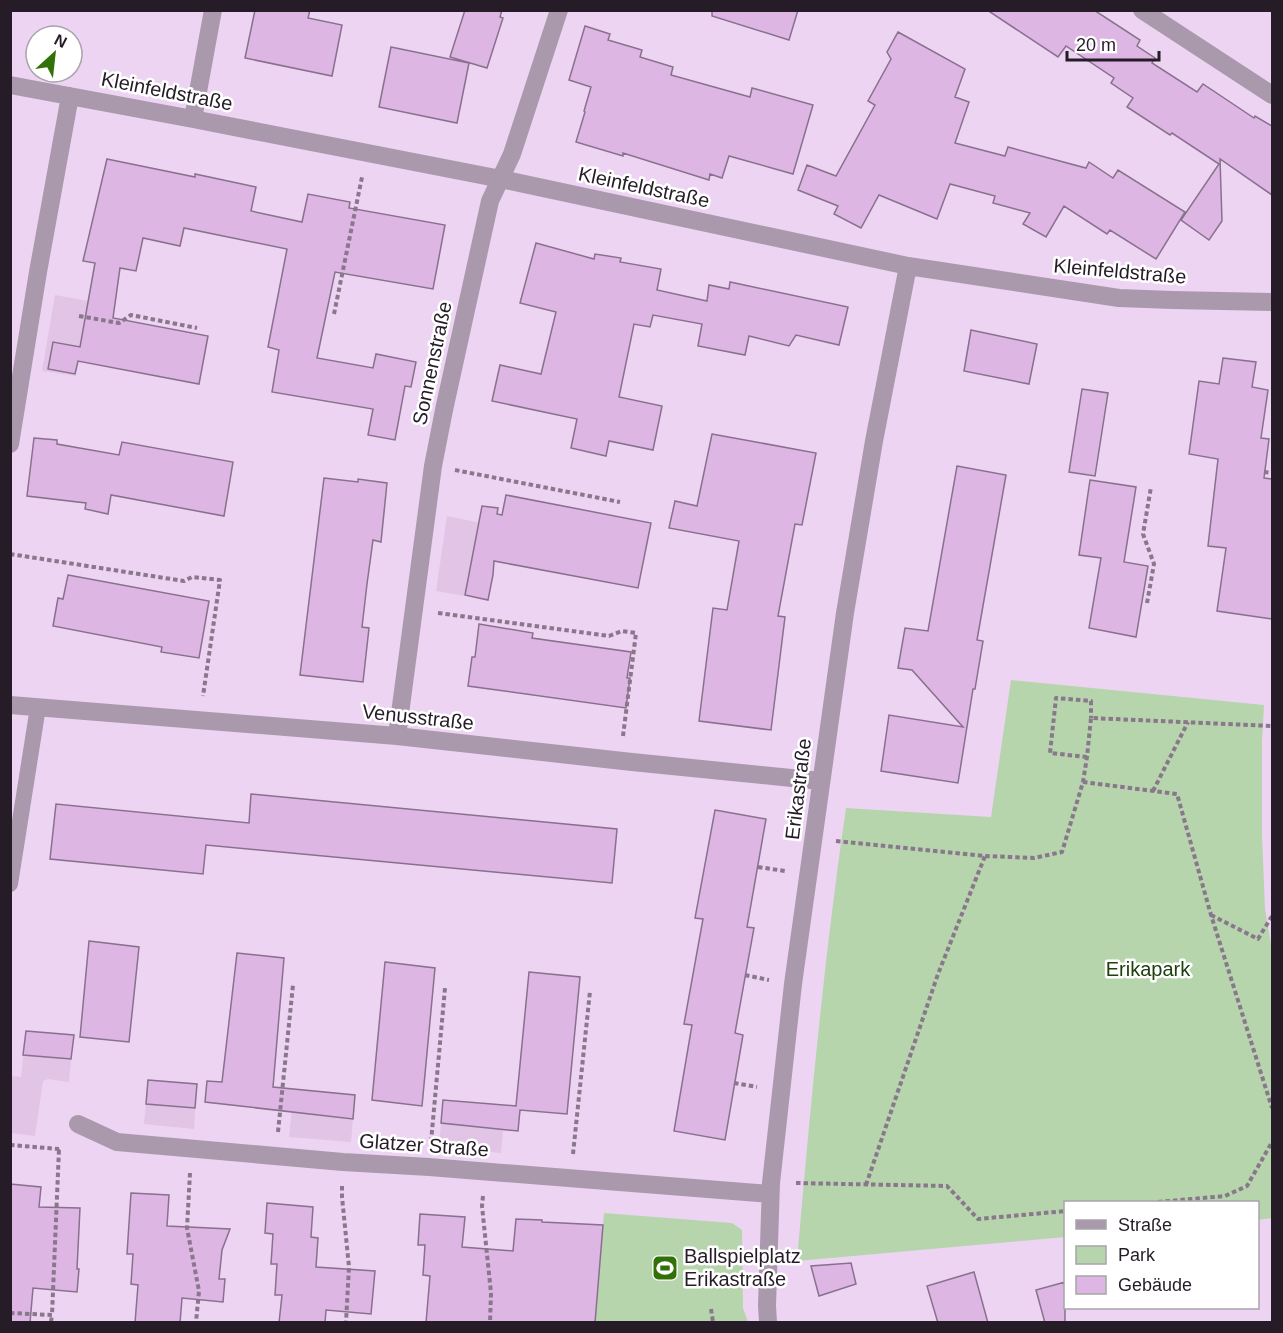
<svg xmlns="http://www.w3.org/2000/svg" width="1283" height="1333" font-family="Arial,sans-serif">
<rect width="100%" height="100%" fill="#eed4f3"/>
<path fill="#e2c4e7" d="M55 295 115 306 106 352 80 347 76 376 42 371Z
M447 516 500 527 488 600 436 591Z
M26 1031 73 1036 69 1082 48 1079 43 1081 35 1136 11 1133V1076L21 1077Z
M148 1080 197 1084 194 1129 144 1124Z
M294 1089 355 1095 351 1142 289 1137Z
M443 1100 505 1106 501 1153 439 1147Z"/>
<path fill="#b7d5ac" d="M1011 680 1264 705 1262 742V834L1265 909 1272 950V1218L1258 1220V1202H1066L1065 1237 797 1261C810 1110 824 958 846 808L991 817Z
M604 1213 732 1223 742 1230 743 1308 748 1322H595Z"/>
<path fill="#ddb6e4" stroke="#88718d" stroke-width="1.5" d="M255 10H310L308 18 342 25 332 76 245 58Z
M465 10H502L500 17 503 18 487 68 450 57Z
M712 10H798L789 40 712 16Z
M987 10H1094L1140 40 1137 46 1155 58 1152 63 1197 92 1203 84 1254 118 1255 116 1272 126V195L1220 159 1222 221 1209 240 1181 220 1219 164 1172 133 1170 135 1127 107 1133 98 1111 83 1114 78 1066 46 1058 57Z
M585 26 610 34 608 40 642 50 640 57 673 67 671 75 750 97 752 88 813 105 793 174 729 156 722 178 710 174 709 180 623 153V156L576 142 585 112 584 111 591 87 569 80Z
M898 32 965 69 955 97 969 102 955 143 1005 156 1008 147 1086 168 1089 162 1113 178 1118 170 1185 212 1156 259 1110 230 1107 234 1064 206 1046 237 1023 224 1030 213 993 203 995 196 950 184 937 219 879 195 861 228 834 214 838 206 798 190 807 165 836 176 875 105 868 101 891 59 887 52Z
M391 47 469 63 457 123 379 107Z
M107 159 195 177V174L256 187 251 211 302 222 308 194 350 202 349 208 445 225 433 289 335 272 317 358 373 368 376 354 416 362 411 387 405 386 395 440 368 435 373 409 272 392 279 350 268 347 287 249 184 228 180 246 143 238 136 271 120 268 113 318 208 336 199 384 78 361 75 374 48 369 53 342 80 347 95 263 83 261Z
M536 243 594 259 595 254 621 258 620 262 661 269 657 290 707 301 709 285 729 289 730 282 848 307 839 345 796 335 789 346 749 336 745 355 698 346 702 324 653 315 650 327 634 324 619 397 662 406 653 450 609 441 606 456 571 448 577 419 492 401 500 365 541 374 556 312 520 303Z
M971 330 1037 344 1029 384 964 371Z
M1223 358 1256 362 1252 387 1268 390 1261 438 1269 439 1264 478 1272 479V619L1217 611 1226 548 1208 546 1218 459 1189 454 1199 381 1219 384Z
M1082 389 1108 393 1095 476 1069 472Z
M712 434 816 453 802 525 795 524 778 616 785 617 771 730 699 721 713 608 727 610 739 541 669 528 675 501 697 506Z
M34 438 57 440V444L119 455 122 442 233 462 224 516 111 495 108 514 85 509 86 503 27 496Z
M957 466 1006 475 977 640 983 641 975 689H973L958 783 881 771 889 715 963 727 912 670 898 668 905 628 928 631Z
M324 478 358 482V479L387 483 381 542 373 540 367 584 362 627 369 628 363 682 300 675Z
M1090 480 1136 487 1124 562 1148 566 1136 637 1089 628 1101 558 1079 555Z
M506 495 651 523 638 588 494 561 493 575 488 600 465 595 482 506 498 508 497 514 502 515Z
M68 575 209 601 199 658 161 652 162 647 53 626 58 598 63 599Z
M479 624 533 633 532 638 631 652 627 678H630L626 708 468 686 472 657H475Z
M251 794 617 829 612 883 206 845 203 874 50 859 56 804 249 823Z
M715 810 766 819 747 927 754 928 735 1033 743 1035 725 1140 674 1131 692 1025 684 1024 703 919 695 918Z
M89 941 139 947 129 1042 80 1037Z
M237 953 284 958 273 1087 355 1095 353 1119 205 1102 207 1081 222 1082Z
M385 962 435 968 422 1106 372 1100Z
M529 972 580 977 567 1114 520 1110 518 1131 441 1123 443 1100 516 1106Z
M26 1031 74 1035 71 1059 23 1055Z
M148 1080 197 1084 195 1108 146 1104Z
M10 1184 41 1187 39 1207 80 1208 77 1269H79L77 1292 33 1288 30 1323H10Z
M131 1193 169 1195 167 1226 230 1229 222 1250 219 1279H225L223 1302 182 1298 180 1323H135L138 1285 131 1284 133 1254H127Z
M267 1203 313 1207 311 1237 318 1238 316 1267 375 1271 371 1314 326 1310 325 1323H279L282 1295H275L277 1264H271L273 1234 265 1233Z
M420 1214 465 1217 462 1247 513 1251 516 1219 542 1220V1222L603 1225 595 1323H426L430 1276 423 1275 425 1245H418Z
M851 1263 856 1284 819 1296 811 1266Z
M974 1272 988 1323H938L927 1286Z
M1065 1282V1323H1045L1036 1290Z"/>
<g fill="none" stroke-linecap="round" stroke-linejoin="round">
<path stroke="#89778c" stroke-width="4" stroke-dasharray="4.5 3" stroke-linecap="butt" d="M334 314 362 177
M79 316 119 323 131 315 197 328
M455 470 620 502
M1264 472 1272 473
M10 554 184 581 192 577 220 580 203 696
M1147 603 1154 564 1143 534 1151 487
M438 613 609 636 622 631 636 633 623 736
M1087 757 1050 753 1056 698 1091 701V718
M1083 782 1177 794 1211 915 1272 1108
M1153 791 1188 722
M836 841 985 856 1034 858 1062 852 1083 782 1087 757 1091 718 1272 726
M758 867 785 871
M1211 915 1258 939 1272 916
M745 975 769 980
M734 1083 757 1087
M278 1132 293 985
M431 1142 445 988
M10 1145 59 1149 60 1148
M573 1154 590 991
M190 1173 187 1228 199 1291 196 1322
M796 1183 947 1186 978 1219 1066 1211
M866 1185 938 974 985 856
M342 1186V1197L349 1267 346 1322
M483 1196 482 1206 491 1293 490 1322
M1158 1202 1225 1196 1247 1186 1272 1142
M711 1309 713 1322
M10 1313 52 1315 59 1149
M51 1322 52 1315"/>
<path stroke="#aa99ad" stroke-width="16" d="M10 884 38 707"/>
<path stroke="#aa99ad" stroke-width="18" d="M1142 10 1272 95
M10 85 193 119 501 179 908 266 1119 298 1172 300 1272 302
M193 119 213 10
M10 444 38 272 70 96
M10 705 397 736 632 762 821 781
M397 736 433 466 444 410 490 201 512 154 559 10
M78 1124 117 1142 343 1162 429 1167 770 1194
M768 1322 767 1306 771 1183 793 984 845 613 874 441 908 266"/>
</g>
<defs>
<g id="stadium-square" transform="scale(1.35)"><rect x="-9" y="-9" width="18" height="18" rx="4" fill="#327108" stroke="#fff"/><path d="M0-5a6.5 5 0 1 0 0 10a6.5 5 0 1 0 0-10ZM-3.5-1.8h7v3.6h-7Z" fill="#fff"/></g>
</defs>
<g fill-rule="evenodd">
<use href="#stadium-square" x="665" y="1268"/>
</g>
<g text-anchor="middle" stroke-width="5" stroke-linejoin="round" paint-order="stroke">
<g font-size="20" fill="#251c27" stroke="#fff">
<text transform="translate(167 91) rotate(11)" y="7">Kleinfeldstraße</text>
<text transform="translate(644 187) rotate(12)" y="7">Kleinfeldstraße</text>
<text transform="translate(1120 271) rotate(5)" y="7">Kleinfeldstraße</text>
<text transform="translate(432 363) rotate(-78)" y="7">Sonnenstraße</text>
<text transform="translate(418 717) rotate(6)" y="7">Venusstraße</text>
<text transform="translate(798 789) rotate(-83)" y="7">Erikastraße</text>
<text transform="translate(424 1145) rotate(4)" y="7">Glatzer Straße</text>
</g>
<g font-size="20" fill="#1e400e" stroke="#fff">
<text x="1148" y="976">Erikapark</text>
</g>
<g font-size="20" fill="#251c27" stroke="#fff" text-anchor="start">
<text x="684" y="1263">Ballspielplatz<tspan x="684" dy="23">Erikastraße</tspan></text>
</g>
</g>
<rect width="1283" height="1333" fill="none" stroke="#251c27" stroke-width="24"/>
<rect x="1064" y="1201" width="195" height="108" fill="#ffffff" stroke="#a8a4a9" stroke-width="1.5"/>
<rect x="1076" y="1220" width="30" height="9" fill="#aa99ad" stroke="#a8a4a9" stroke-width="1.5"/>
<text x="1118" y="1231" font-size="18" fill="#251c27">Straße</text>
<rect x="1076" y="1246" width="30" height="18" fill="#b7d5ac" stroke="#a8a4a9" stroke-width="1.5"/>
<text x="1118" y="1261" font-size="18" fill="#251c27">Park</text>
<rect x="1076" y="1276" width="30" height="18" fill="#ddb6e4" stroke="#a8a4a9" stroke-width="1.5"/>
<text x="1118" y="1291" font-size="18" fill="#251c27">Gebäude</text>
<g transform="translate(54 54) rotate(27)"><circle r="28" fill="#ffffff" stroke="#a8a4a9" stroke-width="1.5"/>
<path d="M0-4.5L10 22L0 15L-10 22Z" fill="#327108"/>
<text y="-9" font-size="16" font-weight="bold" text-anchor="middle" fill="#251c27">N</text>
</g>
<path d="M1067 51v9h92v-9" fill="none" stroke="#251c27" stroke-width="3"/>
<text x="1076" y="51" font-size="18" fill="#251c27" stroke="#ffffff" stroke-width="4.5" paint-order="stroke">20 m</text>
</svg>
